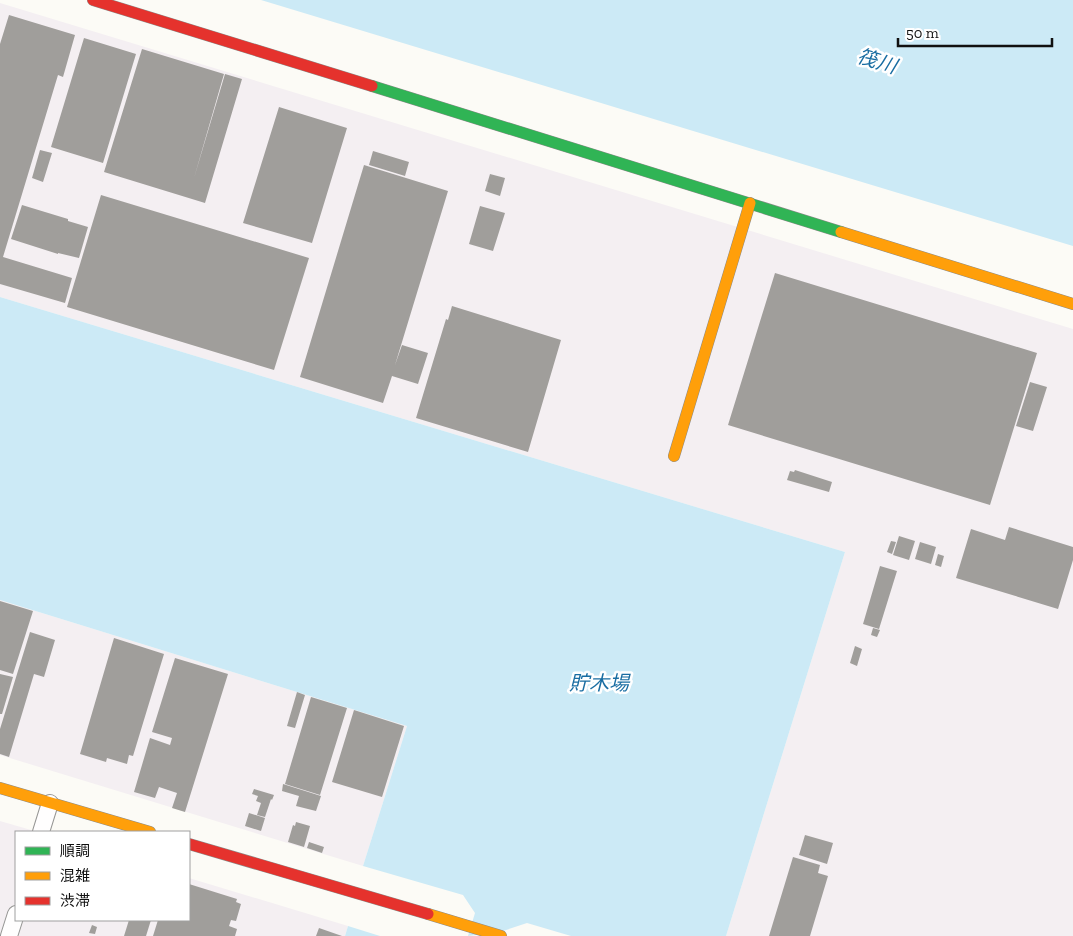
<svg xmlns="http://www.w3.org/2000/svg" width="1073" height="936" font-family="'Zilla Slab','Noto Sans JP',serif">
<rect width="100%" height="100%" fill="#fcfbf6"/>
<path fill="#f4eff2" d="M0 3 1073 329V936H726L845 552 0 297Z
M0 600 407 726 363 866 0 755Z
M0 821 38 832H16V920H189V878L348 926 345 936H0Z"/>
<path fill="#cceaf6" d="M261 0H1073V246Z
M0 297 845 552 726 936H571L527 923 500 932 468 936 475 913 463 895 363 866 407 726 0 600Z
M348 926 380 936H345Z"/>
<path fill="#a09e9b" d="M9 15 75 35 63 77 58 75 3 257 72 278 65 303 0 284V44Z
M84 38 136 54 103 163 51 147Z
M142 49 224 74 194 178 225 74 242 79 205 203 104 172Z
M279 107 347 128 312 243 243 223Z
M40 150 52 153 43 182 32 178Z
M373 151 409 162 405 176 369 165Z
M364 165 448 191 395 365 402 345 428 353 418 384 392 376 383 403 300 377Z
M490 174 505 178 500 196 485 191Z
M101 195 309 258 274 370 67 307Z
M22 205 68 219V221L88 227 79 258 58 253V254L11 239Z
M480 206 505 213 493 251 469 244Z
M775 273 1037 353 990 505 728 425Z
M452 306 561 340 528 452 416 418 446 319 448 320Z
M1030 382 1047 387 1033 431 1016 426Z
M795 470 832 482 829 492 787 480 790 471 794 472Z
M1009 527 1073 547V560L1058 609 956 578 971 529 1005 540Z
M899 536 915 541 909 560 893 555Z
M891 541 896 542 892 554 887 552Z
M920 542 936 547 931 564 915 559Z
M938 554 944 556 941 567 935 565Z
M880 566 897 571 879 629 863 624Z
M0 601 33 611 13 674 0 670Z
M873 628 880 630 877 637 871 635Z
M30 632 55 640 44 677 34 674 9 757 0 754V729Z
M114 638 164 654 133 756 129 755 127 764 107 758 106 762 80 754Z
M855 646 862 649 857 666 850 663Z
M175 658 228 674 185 812 172 808 177 793 159 787 155 798 134 792 150 738 170 745 172 738 152 732Z
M0 674 13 677 2 714H0Z
M297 692 305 695 295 728 287 726Z
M311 697 347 708 320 795 285 784Z
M354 710 404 726 382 797 332 782Z
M283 784 321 796 316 811 296 806 299 796 282 791Z
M254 789 274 795 272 800 271 799 265 817 257 815 261 803 256 801 258 796 252 794Z
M249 813 265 818 261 831 245 826Z
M296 822 310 826 304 847 288 842 293 825 295 826Z
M805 835 833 843 827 864 799 855Z
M309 842 324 847 322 853 307 848Z
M793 857 820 865 818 873 828 876 810 936H769Z
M189 884 237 899 236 902 241 904 236 921 231 920 229 926 237 929 235 936H153L158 920H189Z
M129 920H151L146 936H124Z
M92 925 97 927 95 934 89 933Z
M319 928 342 936H316Z"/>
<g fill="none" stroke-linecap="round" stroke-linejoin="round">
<g stroke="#969694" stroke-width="18">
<path id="street" d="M41 832 50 803
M9 936 16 914"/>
</g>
<g stroke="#8d8c8a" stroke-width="12">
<path id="fast" d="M372 86 841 232"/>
</g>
<g stroke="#8d8c8a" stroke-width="12">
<path id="slow" d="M841 232 1073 304
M674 456 750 203
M0 788 150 832
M428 914 501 936"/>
</g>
<g stroke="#8d8c8a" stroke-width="12">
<path id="jam" d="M93 0 372 86
M189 844 428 914"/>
</g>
<use href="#street" stroke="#fffefe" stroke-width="16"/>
<use href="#fast" stroke="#30b455" stroke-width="11"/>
<use href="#slow" stroke="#ff9f0a" stroke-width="11"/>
<use href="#jam" stroke="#e5322d" stroke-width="11"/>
</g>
<g text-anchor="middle" stroke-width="5" stroke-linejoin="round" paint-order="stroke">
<g font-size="20" font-style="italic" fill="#196da2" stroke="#fff">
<text transform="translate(877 61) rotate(17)" y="7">筏川</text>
<text x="599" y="690">貯木場</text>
</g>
</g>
<rect x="15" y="831" width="175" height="90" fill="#ffffff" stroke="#9f9f9f"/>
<rect x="25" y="847" width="25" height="8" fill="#30b455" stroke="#9f9f9f"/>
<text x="60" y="856" font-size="15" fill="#101010">順調</text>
<rect x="25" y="872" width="25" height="8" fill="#ff9f0a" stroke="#9f9f9f"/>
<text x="60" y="881" font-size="15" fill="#101010">混雑</text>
<rect x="25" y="897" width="25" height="8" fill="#e5322d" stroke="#9f9f9f"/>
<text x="60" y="906" font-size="15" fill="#101010">渋滞</text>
<path d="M898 38v8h154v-8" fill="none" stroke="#101010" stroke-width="2.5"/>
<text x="906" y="38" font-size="15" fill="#101010" stroke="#ffffff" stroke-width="4" paint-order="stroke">50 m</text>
</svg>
